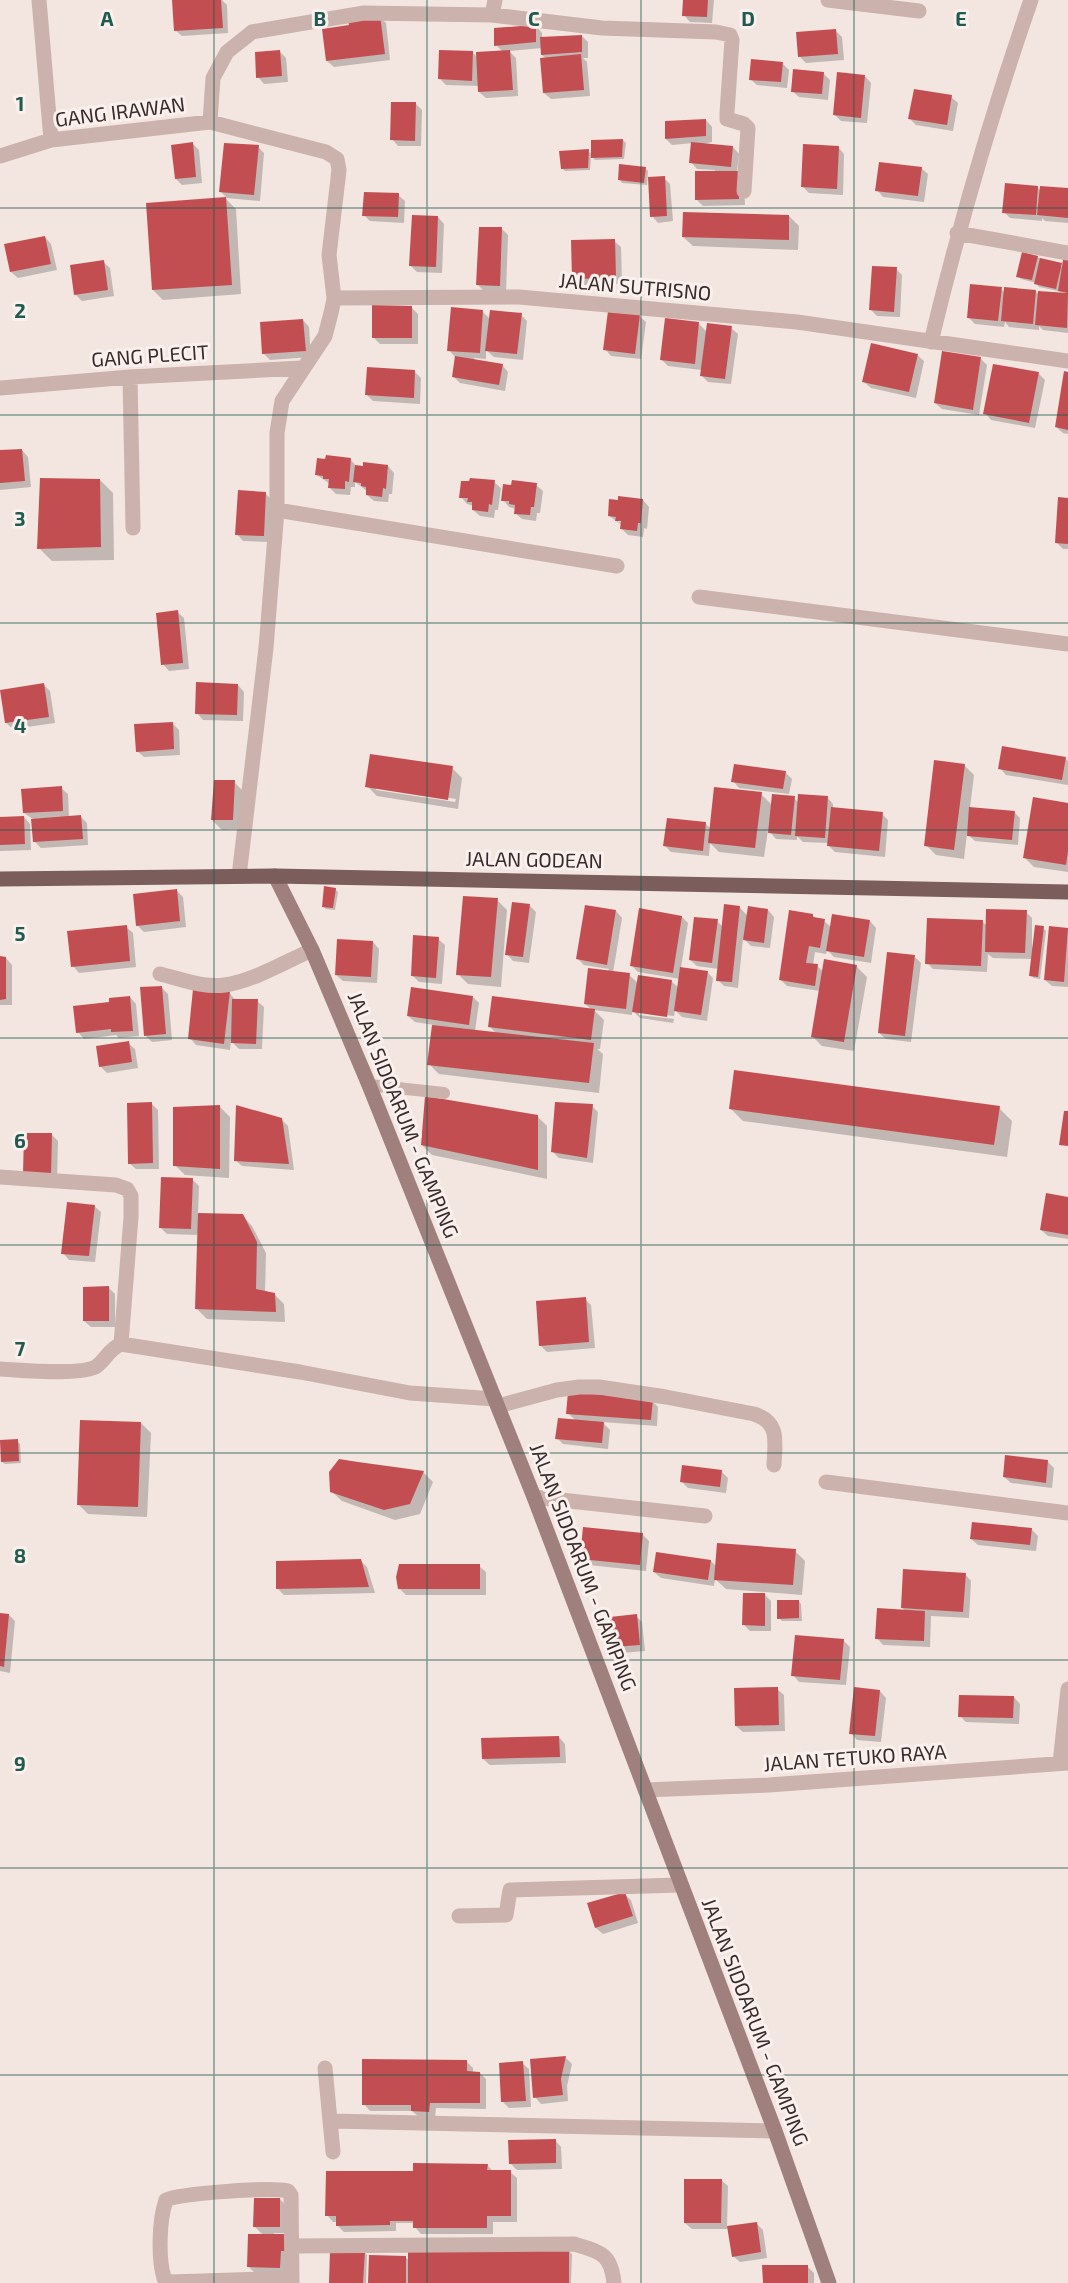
<svg xmlns="http://www.w3.org/2000/svg" width="1068" height="2283" font-family="'Exo 2',sans-serif">
<rect width="100%" height="100%" fill="#f3e5e0"/>
<path fill="#0003" fill-rule="evenodd" d="M199 0H222L227 5 228 33 182 36 175 30Z
M685 0H714L712 23 690 22 684 15Z
M380 17 386 23 390 60 334 67 327 61 350 27Z
M536 26 542 33V39L582 36 588 42V58H583L587 62 590 96 551 99 544 93 546 59 542 55V48L509 51 516 58 518 96 486 98 479 92V86L446 85 439 78 472 52 478 58 503 52 496 45Z
M835 30 842 37 844 60 806 63 800 57Z
M280 52 286 58 288 82 264 84 258 77Z
M783 64 789 70 787 88 757 85 750 79Z
M823 73 830 80 828 100 799 97 792 91Z
M865 76 871 83 867 123 841 121 835 115Z
M951 97 958 103 953 131 916 125 910 119Z
M416 104 422 110 421 146H398L392 139Z
M706 120 712 127V142L702 144 733 147 739 154 737 171 744 179 745 205 703 206 697 200 715 170 697 169 691 162 693 143 672 145 666 139Z
M623 140 626 143 624 159 595 160 591 156 590 170 565 171 562 168 588 151 593 155Z
M193 144 199 150 202 183 182 185 176 179Z
M258 147 264 153 260 201 227 198 221 192Z
M838 147 844 154 843 195 809 193 803 187Z
M645 168 648 171 647 185 622 183 620 180Z
M921 168 928 174 924 202 883 197 877 190Z
M664 178 670 184 673 221 658 223 652 216Z
M1037 187 1041 191 1068 189V223L1045 221 1042 218V221L1010 218 1004 212Z
M398 195 405 201 404 223 370 221 364 215Z
M226 199 236 209 241 294 163 300 153 290Z
M789 216 799 226 798 250 693 246 683 237Z
M438 217 444 224 442 273 417 272 411 266Z
M502 229 508 235 506 292 484 291 478 285Z
M45 237 51 244 57 270 18 278 11 272Z
M614 241 621 247 622 284 580 285 573 278Z
M1037 257 1063 267 1068 262V333L1043 330 1039 326V330L1009 327 1005 322 1004 327 975 324 969 318 1001 289 1005 293 1035 291 1039 295H1066L1067 293 1039 287 1036 283 1021 279 1018 276Z
M103 262 110 268 114 296 82 301 75 294Z
M896 269 902 275 900 317 877 316 871 310Z
M411 307 418 314V344H380L373 337Z
M483 312 490 319 521 315 527 321 523 360 494 357 486 350V359L474 358V360L502 365 508 372 505 391 460 383 453 376 455 357 449 350Z
M639 316 646 322 641 359 611 356 605 349Z
M303 320 309 327 311 357 270 360 263 353Z
M699 324 707 332 731 328 738 334 731 384 708 382 701 375 702 370 668 366 661 359Z
M917 355 924 361 916 398 871 388 864 382Z
M981 359 987 365 979 415 942 409 935 403Z
M994 366 1039 374 1045 380 1035 428 991 420 985 413Z
M415 372 421 378 420 404 373 401 367 395Z
M1068 373V434L1063 433 1056 427Z
M22 450 28 457 31 487 0 490V452Z
M350 459 357 467 388 466 394 473 392 494H389L388 502 374 501 367 495V491L355 482V487H351L350 495 336 494 329 487 330 484 317 475Z
M100 480 113 493 114 560 52 561 39 548Z
M494 482 501 488 498 510H495L494 518 480 516 473 510 474 506 467 504 461 497Z
M536 485 543 491 540 513H537L536 521 522 519 515 513 516 509 509 507 503 500Z
M266 494 272 500 270 542 243 541 237 534Z
M1068 499V549H1063L1057 543Z
M643 500 649 507 647 529 644 528 643 537 628 535 622 529V525L609 516ZM615 519 629 520 628 523 619 522Z
M177 612 184 618 189 669 169 671 163 664Z
M44 685 50 691 55 723 13 729 6 723Z
M238 685 244 692 243 721 203 720 197 713Z
M172 723 179 730 180 755 144 757 137 751Z
M1065 758 1068 761V785L1006 775 1000 768Z
M964 765 974 775 970 808 1014 812 1020 818 1018 845 975 841 967 834 964 859 936 855 926 845Z
M452 768 462 778 458 809 377 796 367 786ZM376 787 456 799 455 802 376 790Z
M785 772 792 779 789 794 739 788 733 781Z
M234 782 244 792 242 829 222 830 212 820Z
M61 788 68 794 69 817 80 816 87 823 88 845 41 848 34 841 33 819 24 813Z
M759 792 772 805 794 798 799 803 827 797 833 804V809L882 814 888 820 885 857 835 852 829 846V843L803 842 797 836V840L776 839 768 830 764 857 719 852 710 843 709 856 671 852 665 846 705 823 711 829Z
M1068 804V872L1034 867 1024 857Z
M24 817 30 824 31 850 0 851V818Z
M335 889 338 892 335 910 326 909 323 906Z
M177 891 183 897 186 927 144 932 137 925Z
M497 900 507 910 501 987 468 984 458 974Z
M529 905 536 912 529 963 513 961 507 954Z
M739 907 748 916 768 910 774 917 770 948 751 946 743 938 738 988 724 986 718 980 719 969 697 966 690 960 717 921 723 927Z
M616 911 622 918 613 973 629 975 638 983 671 981 679 988 680 979 638 972 631 965 682 917 688 923 681 968 707 972 713 978 707 1021 682 1017 675 1010 674 1016 639 1012V1015L674 1019 673 1023 640 1018 632 1010V1015L594 1010 604 1020 600 1049H597L603 1054 599 1093 439 1074 429 1064 434 1025 415 1022 408 1016 473 997 479 1003 475 1031 496 1033 490 1027 592 1010 585 1004 609 969 584 965 578 959Z
M1026 912 1032 918V947L1034 948 1043 928 1046 931 1040 979 1034 978 1031 976 1033 959 993 958 988 954 987 972 933 969 927 963 983 922 987 926Z
M812 915 817 919 824 921 831 927 870 921 876 928 871 963 834 957 827 950 826 954 815 952 813 965 817 966 824 972 857 967 867 977 854 1051 822 1046 812 1036 820 991 787 986 781 980Z
M126 927 133 933 136 967 79 973 73 966Z
M1050 928 1068 929V987L1052 986 1045 980Z
M438 939 445 945 442 984 419 982 412 975Z
M373 942 379 949 377 983 343 981 336 975Z
M915 957 921 963 911 1042 886 1039 879 1033Z
M0 958H6L12 965V1005H0Z
M161 987 168 994 172 1040 152 1042 146 1036Z
M229 992 235 1000 257 1001 264 1007 262 1049H239L231 1041 230 1050 196 1045 190 1038Z
M130 997 136 1004 139 1036 119 1038 116 1035 84 1039 78 1032 110 1004Z
M128 1043 135 1049 138 1068 107 1073 100 1066Z
M152 1104 158 1110 159 1169H136L129 1163Z
M592 1106 598 1112 593 1163 559 1158 553 1152Z
M220 1107 230 1117 229 1178 185 1175 175 1165Z
M730 1108H999L1012 1121 1007 1157 743 1121Z
M537 1116 547 1126V1179L432 1155 422 1145Z
M281 1119 288 1126 294 1170 242 1166 235 1160Z
M52 1135 58 1141 57 1181 31 1180Z
M193 1180 199 1186 198 1214 242 1215 252 1226 266 1253 265 1292 274 1294 284 1304 285 1322 207 1319 197 1309 199 1235 167 1234 160 1227Z
M1068 1199V1239L1048 1236 1041 1230Z
M94 1206 101 1212 95 1262 69 1260 63 1253Z
M109 1288 115 1294V1327H91L84 1321Z
M585 1299 591 1305 595 1348 547 1352 540 1345Z
M652 1401 658 1407 657 1426 602 1422 610 1430 608 1449 563 1444 557 1438 576 1421 568 1413Z
M141 1423 151 1433 147 1517 88 1514 78 1504Z
M17 1441 20 1444 21 1463 5 1464 2 1462Z
M1048 1462 1054 1468 1052 1488 1011 1483 1004 1477Z
M721 1471 728 1478 726 1493 688 1488 682 1482Z
M423 1472 433 1482 420 1514 395 1520 342 1501 331 1491Z
M1031 1529 1038 1536 1036 1551 978 1545 971 1539Z
M642 1534 649 1541 646 1571 588 1565 581 1558Z
M795 1551 805 1561 802 1595 726 1589 715 1579 714 1586 661 1578 654 1572 711 1561 717 1567Z
M360 1560 367 1567 375 1593 284 1595 278 1589Z
M479 1566 486 1572V1595H406L400 1589Z
M965 1574 971 1581 969 1618 931 1616 930 1647 883 1645 877 1638 906 1611 902 1608Z
M765 1595 771 1601V1631H750L744 1625Z
M799 1601 801 1604 802 1621H782L779 1618Z
M0 1614 9 1615 15 1621 10 1673 0 1671Z
M636 1616 642 1622 645 1651 621 1653 614 1647Z
M843 1640 850 1647 846 1685 799 1682 793 1675Z
M777 1689 784 1695 785 1731 743 1732 736 1726Z
M880 1691 886 1698 881 1742 857 1740 851 1733Z
M1014 1697 1020 1704 1019 1724 966 1722 960 1716Z
M559 1737 565 1744 566 1763 490 1765 483 1759Z
M624 1894 631 1900 638 1923 603 1934 596 1928Z
M565 2057 572 2064 567 2086 568 2101 541 2104 535 2097Z
M466 2061 473 2068V2073H480L486 2079V2109L436 2108 435 2118 419 2117 412 2111H370L364 2104Z
M522 2063 529 2069 531 2107 509 2108 503 2102Z
M555 2140 561 2147 562 2169 517 2170 510 2163Z
M487 2165 494 2172H510L517 2178V2222H493V2234H421L415 2227V2223H396V2231L344 2232 337 2225V2222H333L327 2215 415 2172Z
M721 2180 728 2186 727 2228 756 2223 763 2230 767 2258 740 2262 733 2256 729 2229H692L685 2223Z
M280 2199 286 2206V2233H274V2236H286V2274L255 2273 249 2267 263 2235 255 2227Z
M569 2251 572 2254 571 2283H369L405 2257 410 2261Z
M364 2252 367 2255 366 2283H331Z
M807 2266 814 2273V2283H764Z"/>
<path fill="#c34e51" d="M172 0H221L223 28 174 31Z
M683 0H708L707 17 682 16Z
M380 15 385 54 326 61 322 29 349 25 348 19Z
M536 25V42L494 46V28Z
M836 29 838 54 798 57 796 32Z
M582 35V52L541 55 540 37Z
M280 50 282 76 256 78 255 52Z
M439 50 473 51 472 81 438 79Z
M510 50 513 90 478 92 476 52Z
M581 54 584 90 543 93 540 58Z
M751 59 783 62 781 82 749 80Z
M793 69 824 72 822 94 791 92Z
M837 72 865 75 861 118 833 115Z
M914 89 952 95 947 125 908 119Z
M391 102H416L415 141 390 140Z
M706 119V136L665 139V121Z
M623 139 622 157 591 158V140Z
M193 142 196 177 175 179 171 145Z
M691 142 733 146 731 167 689 163Z
M224 143 259 145 254 195 219 192Z
M803 144 839 146 837 189 801 187Z
M589 149 588 168 561 169 559 151Z
M879 162 922 167 918 196 875 191Z
M619 164 646 167 644 183 618 180Z
M695 171H739V199L695 200Z
M665 176 667 216 650 217 648 177Z
M1005 183 1038 186 1036 215 1002 213Z
M1040 186 1068 188V218L1037 215Z
M364 192 399 193 398 217 362 216Z
M226 197 232 285 152 290 146 203Z
M683 212 789 215V240L682 237Z
M412 215 438 216 436 267 409 266Z
M479 227H502L500 286 476 285Z
M45 236 51 264 10 272 4 244Z
M615 239 616 278 572 279 571 240Z
M1022 252 1038 256 1032 280 1016 277Z
M1040 258 1062 263 1056 289 1034 284Z
M104 260 108 290 74 295 70 265Z
M1063 260H1068V293L1058 291Z
M872 266 897 267 894 312 869 310Z
M970 284 1002 287 998 321 967 318Z
M1004 287 1036 290 1033 324 1001 321Z
M1038 291 1068 293 1067 328 1035 325Z
M372 305 412 306V338H372Z
M451 307 483 310 480 353 447 351Z
M490 310 522 313 517 354 485 351Z
M608 311 640 314 635 354 603 350Z
M665 318 699 322 695 364 660 360Z
M303 319 306 351 262 354 260 322Z
M707 323 732 326 725 379 700 376Z
M871 343 918 354 909 392 862 382Z
M942 351 981 357 973 410 934 403Z
M455 356 503 364 499 385 452 377Z
M993 364 1039 372 1029 423 983 414Z
M367 367 415 370 414 398 365 395Z
M1064 371 1068 372V430L1055 427Z
M22 449 25 481 0 483V450Z
M326 455 351 458 349 482 345 481V489L328 488 329 479H323V476L315 475 317 458 325 459Z
M363 462 388 465 386 489 383 488 382 497 366 495V487L361 486V483L353 482 355 465 363 466Z
M40 478 100 479 101 547 37 549Z
M470 478 495 480 492 505 489 504 488 512 472 510V502H467L468 498H459L461 481H469Z
M512 480 537 483 534 507H531L530 515 514 514 515 505 509 504V501H501L503 484 511 485Z
M238 490 266 492 264 536 235 535Z
M618 496 643 499 641 523H638L637 531 620 529 621 521H615L616 517 608 516 609 499 618 500Z
M1058 497 1068 498V544L1055 543Z
M178 610 183 663 161 665 156 613Z
M196 682 238 684 237 715 195 714Z
M44 683 49 717 5 723 0 690Z
M173 722 174 749 136 752 134 724Z
M1002 746 1066 757 1062 780 998 769Z
M370 754 453 766 448 800 365 787Z
M934 760 965 764 954 850 924 846Z
M734 764 786 771 783 789 731 782Z
M214 780H235L233 820H211Z
M62 786 63 811 23 813 21 789Z
M714 787 762 792 755 848 708 843Z
M772 794 795 796 791 835 768 833Z
M798 794 828 796 825 838 795 836Z
M1033 797 1068 803V851L1066 865 1023 858Z
M831 807 883 812 879 851 827 846Z
M969 807 1015 811 1012 840 967 836Z
M81 815 83 839 33 842 31 819Z
M24 816 25 844 0 845V817Z
M667 818 706 822 703 851 663 846Z
M324 886 336 888 333 908 322 907Z
M177 889 180 921 136 926 133 894Z
M463 896 498 898 491 977 456 975Z
M512 902 530 904 523 957 505 955Z
M724 904 740 906 732 982 716 981Z
M585 905 616 910 607 965 576 959Z
M748 906 768 909 764 943 743 940Z
M639 908 682 916 673 973 630 966Z
M986 909 1027 910 1025 953 985 952Z
M789 910 813 914V917L825 919 820 948 809 946 806 963 818 964 815 986 779 980Z
M832 914 870 920 864 957 826 951Z
M694 917 718 919 712 963 689 960Z
M927 918 983 920 981 966 925 964Z
M127 925 130 961 71 967 67 931Z
M1035 925 1044 926 1038 977 1029 976Z
M1049 926 1068 928 1064 982 1044 980Z
M413 935 439 937 436 978 411 976Z
M337 939 373 941 371 977 335 975Z
M887 952 915 955 905 1036 878 1033Z
M0 956 6 957V999L0 1000Z
M824 959 857 965 844 1042 811 1037Z
M680 967 708 971 701 1015 674 1011Z
M588 968 630 973 626 1009 584 1004Z
M638 975 672 980 667 1017 632 1012Z
M162 986 166 1034 144 1036 140 987Z
M411 987 473 996 469 1025 407 1016Z
M193 989 230 991 224 1044 188 1039Z
M130 996 133 1031 111 1032V1029L76 1033 73 1006 109 1002V998Z
M492 996 595 1009 591 1040 488 1027Z
M232 999H258L256 1044 231 1043Z
M432 1025 594 1043 589 1083 427 1065Z
M129 1041 132 1062 99 1067 96 1046Z
M734 1070 1000 1106 994 1145 729 1109Z
M425 1096 538 1115V1170L421 1145Z
M152 1102 153 1163 128 1164 127 1103Z
M555 1102 593 1104 587 1158 551 1152Z
M220 1105V1169L173 1166V1107Z
M236 1105 282 1118 289 1164 234 1161Z
M1064 1111H1068V1146L1059 1145Z
M24 1133H52L51 1175 23 1174Z
M161 1177 193 1178 191 1229 159 1228Z
M1046 1193 1068 1197V1235L1040 1230Z
M67 1202 95 1205 89 1256 61 1254Z
M198 1213 243 1214 257 1242 256 1289 275 1293 276 1312 195 1309Z
M109 1286V1321H83V1287Z
M586 1297 589 1342 539 1346 536 1301Z
M568 1392 653 1399 651 1420 566 1414Z
M558 1418 604 1422 602 1443 555 1439Z
M80 1420 141 1422 138 1507 77 1505Z
M18 1439 19 1461 1 1462 0 1440Z
M1005 1455 1048 1460 1046 1483 1003 1477Z
M339 1459 358 1462 424 1471 410 1504 384 1510 330 1492 329 1472Z
M682 1465 722 1470 720 1487 680 1482Z
M972 1522 1032 1528 1030 1545 970 1539Z
M583 1527 643 1533 640 1565 580 1559Z
M717 1543 796 1549 793 1585 714 1580Z
M656 1552 711 1560 708 1580 653 1572Z
M361 1559 369 1587 276 1589V1561Z
M399 1564H480V1589H398L396 1577Z
M903 1569 966 1573 963 1612 901 1608Z
M743 1593H765V1626L742 1625Z
M777 1600H799V1618L777 1619Z
M877 1608 925 1611 924 1641 875 1639Z
M0 1613 9 1614 4 1667 0 1666Z
M637 1614 640 1645 613 1647 610 1617Z
M795 1635 844 1639 840 1680 791 1676Z
M778 1687 779 1725 735 1726 734 1688Z
M854 1687 880 1690 875 1736 849 1734Z
M959 1695 1014 1696 1013 1718 958 1717Z
M559 1736 560 1757 482 1759 481 1738Z
M625 1892 633 1916 595 1928 587 1903Z
M566 2056 561 2079 563 2095 533 2098 530 2059Z
M362 2059 467 2060V2071L480 2072V2103H430L429 2112 411 2111V2105H362Z
M523 2061 526 2101 501 2102 499 2063Z
M556 2139V2163L509 2164 508 2140Z
M413 2163 488 2164 487 2170H511V2216H487V2228H413V2221H390V2225L336 2226V2216H325L326 2171H413Z
M684 2179H722L721 2223H684Z
M254 2198H280V2227H253Z
M757 2222 761 2252 732 2257 727 2226Z
M248 2234H287V2251H281L280 2268 247 2267Z
M569 2249V2283H408V2250Z
M330 2250H365L363 2283H329Z
M369 2255 406 2256V2283H368Z
M762 2265H808V2283H763Z"/>
<g fill="none" stroke-linecap="round" stroke-linejoin="round">
<path stroke="#cbb2ac" stroke-width="12" d="M369 1085 444 1093"/>
<path stroke="#cbb2ac" stroke-width="15" d="M39 0 51 140
M828 0 919 11
M492 15 495 0
M210 122 213 78 227 52 252 32 364 13 492 15 602 28 716 32 730 35 732 40 727 113V119L744 124 748 128 744 191
M0 156 51 140 210 122 326 152 337 159 339 170 329 255 334 298 332 309 325 336 282 401 277 433V510L266 648 239 876
M957 233 1068 253
M334 298 519 297 797 322 1068 361
M931 342C959 226 992 112 1031 0
M130 377 133 528
M0 388 130 377 302 368
M277 510 617 566
M699 597 1068 644
M160 974C181 979 203 988 225 985 253 981 285 962 312 950
M0 1177 116 1185 127 1189 131 1196V1217L121 1344
M0 1369C20 1370 83 1376 97 1366 107 1358 108 1350 121 1344L300 1372 410 1393 495 1399
M498 1406 557 1390 579 1387H599L666 1397 754 1414C780 1422 775 1442 774 1465
M826 1482 1068 1513
M534 1497 705 1516
M1060 1763 1068 1689
M645 1790 769 1785 1068 1763
M459 1916 506 1915 510 1890 680 1885
M325 2068 333 2152
M331 2121 775 2131
M293 2246 574 2244C600 2252 611 2253 614 2283
M292 2283 291 2195 288 2191C272 2187 181 2193 166 2200 159 2220 158 2258 164 2278L170 2282 292 2278"/>
<path stroke="#9f807d" stroke-width="15" d="M275 876 312 950 369 1085 534 1497 775 2131 829 2283"/>
<path stroke="#7b5e5c" stroke-width="15" d="M0 879 275 876 1068 892"/>
</g>
<path fill="none" stroke="#215a4f" stroke-width="1.5" stroke-opacity="0.55" d="M214 0V2283M427 0V2283M641 0V2283M854 0V2283M0 208H1068M0 415H1068M0 623H1068M0 830H1068M0 1038H1068M0 1245H1068M0 1453H1068M0 1660H1068M0 1868H1068M0 2075H1068"/>
<g text-anchor="middle" stroke-width="6" stroke-linejoin="round" paint-order="stroke">
<g font-size="20" fill="#392b2b" stroke="#faf0ed">
<text transform="translate(120 112) rotate(-7)" y="7">GANG IRAWAN</text>
<text transform="translate(635 287) rotate(5)" y="7">JALAN SUTRISNO</text>
<text transform="translate(150 356) rotate(-4)" y="7">GANG PLECIT</text>
<text transform="translate(534 860) rotate(1)" y="7">JALAN GODEAN</text>
<text transform="translate(403 1115) rotate(68)" y="7">JALAN SIDOARUM - GAMPING</text>
<text transform="translate(583 1567) rotate(69)" y="7">JALAN SIDOARUM - GAMPING</text>
<text transform="translate(855 1758) rotate(-4)" y="7">JALAN TETUKO RAYA</text>
<text transform="translate(755 2022) rotate(69)" y="7">JALAN SIDOARUM - GAMPING</text>
</g>
</g>
<g font-size="20" text-anchor="middle" font-weight="bold" fill="#215a4f" stroke="#faf0ed" stroke-width="6" stroke-linejoin="round" paint-order="stroke">
<text x="107" y="26">A</text>
<text x="320" y="26">B</text>
<text x="534" y="26">C</text>
<text x="748" y="26">D</text>
<text x="961" y="26">E</text>
<text x="20" y="111">1</text>
<text x="20" y="318">2</text>
<text x="20" y="526">3</text>
<text x="20" y="733">4</text>
<text x="20" y="941">5</text>
<text x="20" y="1148">6</text>
<text x="20" y="1356">7</text>
<text x="20" y="1563">8</text>
<text x="20" y="1771">9</text>
</g>
</svg>
